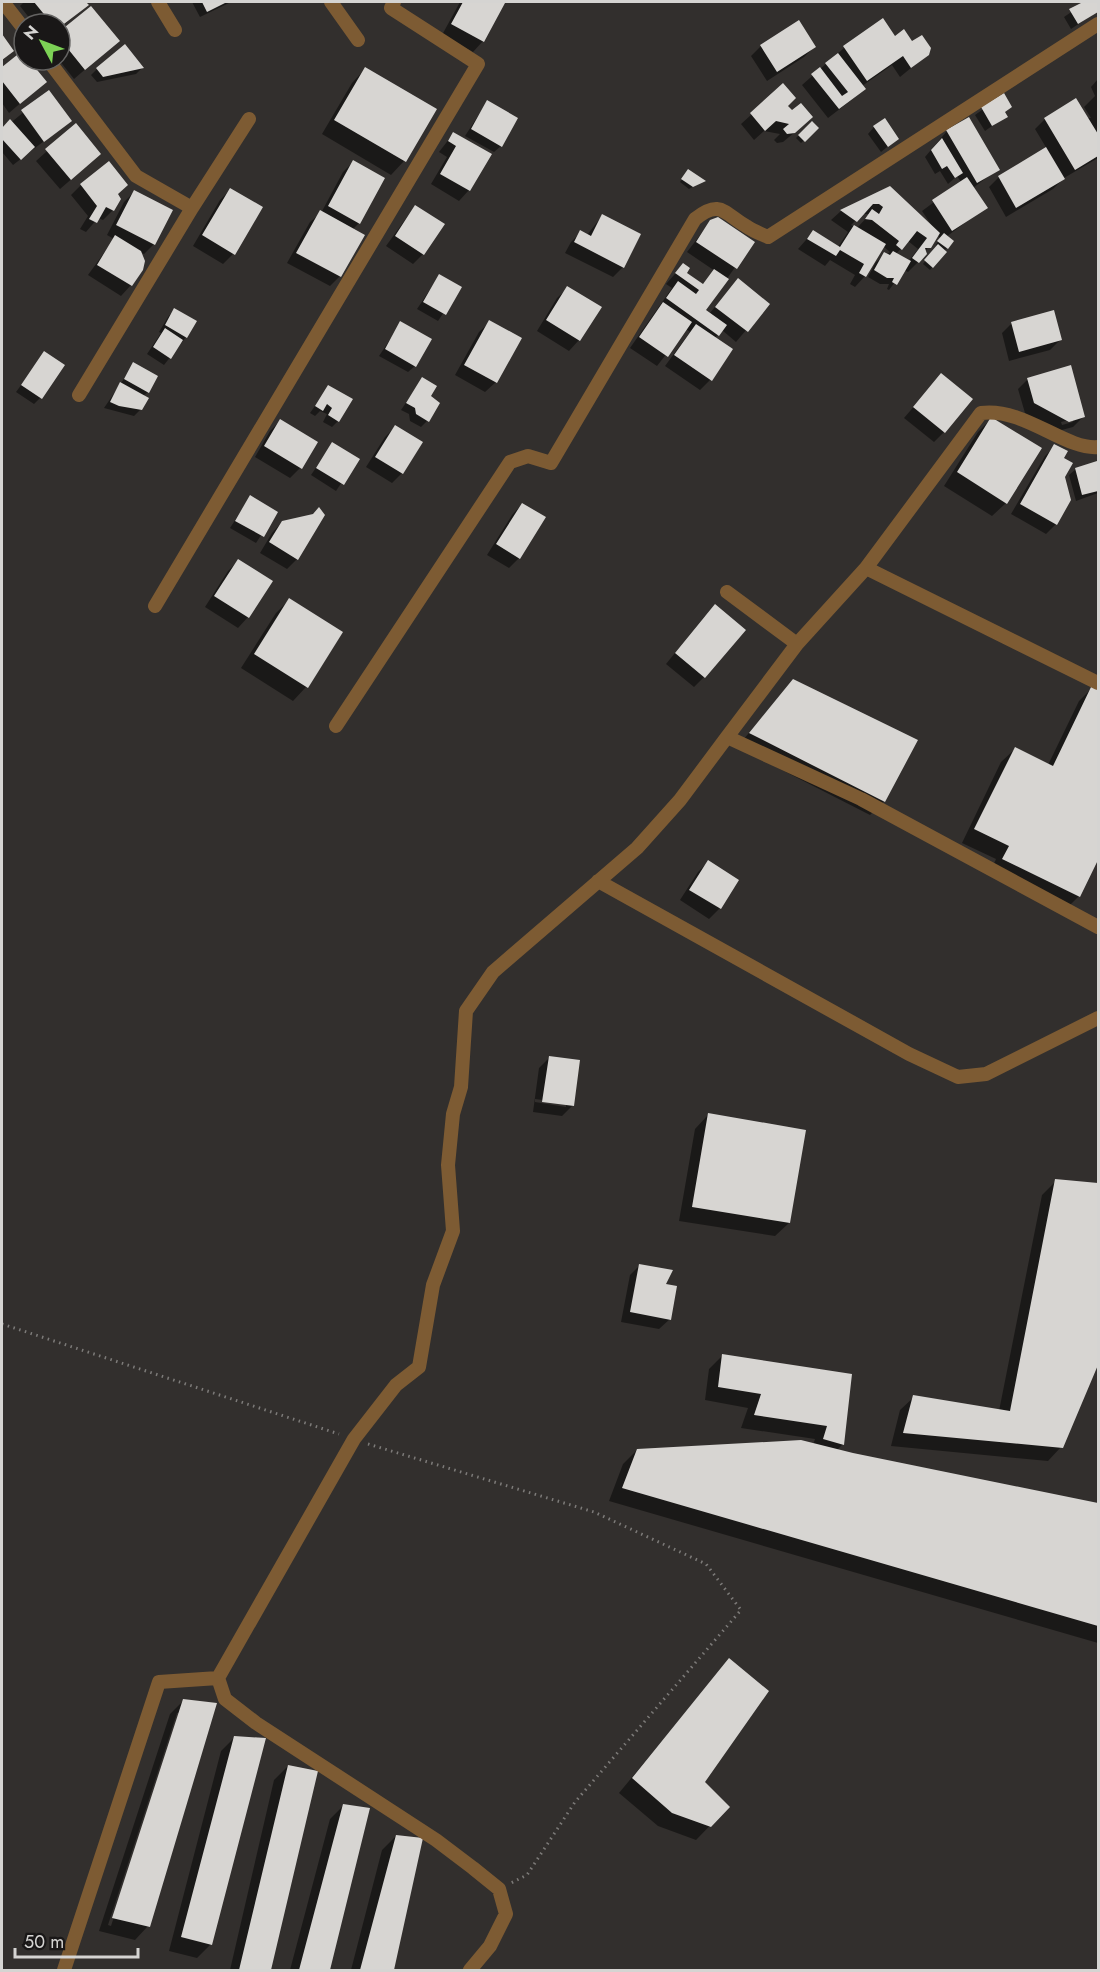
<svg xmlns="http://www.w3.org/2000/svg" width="1100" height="1972" font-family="Jost,sans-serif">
<rect width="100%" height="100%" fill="#322f2d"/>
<path fill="#0007" fill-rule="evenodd" d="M24 2H84L87 5 60 28V24H34L20 6Z
M192 2H231L200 17Z
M460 2H499L503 4 483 41 473 52 442 35Z
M1086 2H1097L1098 11 1071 29 1064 17Z
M883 21 895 38 912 43 928 54 900 77 892 65 862 86 864 88 854 98 828 118 802 85 844 48Z
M60 33 118 41 74 79 59 60Z
M761 46 814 47 804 57 767 81 751 56Z
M22 53 24 60H27L45 82 9 113 2 103V69Z
M142 68 136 74 97 82 91 75 97 69Z
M365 69 404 161 391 175 322 134 352 83Z
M1098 79V158L1064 178 1053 189 1006 217 989 187 999 177 1047 149 1035 129 1045 119 1091 118 1084 107 1095 96 1091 87Z
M783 86 786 106 801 127 783 142 777 143 774 140 780 134 764 131 754 140 741 124Z
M48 92 70 121 13 165 2 152V130Z
M1003 95 1010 107 1004 113 1006 116 985 131 975 115Z
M487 102 501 146 494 152 465 136Z
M812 123 817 128 801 143 796 138Z
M76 125 89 164 60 189 36 161Z
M874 127 897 139 881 152 868 134Z
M947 131 998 169 973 188 986 207 946 237 952 241 930 270 923 264 938 246 936 245 940 238 937 234 918 262 908 272 904 270 889 290 887 289 889 284H880L868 277 876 262 890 252 883 246 865 276 855 287 850 284 855 275 830 260 825 266 798 249 813 232 838 247 848 232 831 220 841 211 889 187 932 226 922 211 961 182 957 176 948 184 940 171 935 174 925 157ZM862 214H870L857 228 851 225ZM908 241 918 249 908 262 896 254Z
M453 134 490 155 469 190 459 201 431 184 447 157 439 152Z
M353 162 359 223 352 230 340 276 330 286 287 263 310 222 321 213 343 172Z
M686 174 703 181 689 189 680 182Z
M81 185 116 195 113 210 103 220 98 218 86 232 80 229 88 216 71 195Z
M230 190 261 208 233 254 223 264 193 246 220 200Z
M134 192 154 244 144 254 140 252 131 285 121 296 88 275 114 239 107 235 124 202Z
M415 206 423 254 413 264 386 246Z
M602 216 623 267 613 277 565 253 571 242 581 232 587 235Z
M711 221 753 242 704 311 709 314 738 280 768 304 736 342 722 330 714 339 710 380 700 390 665 366 690 332 686 329 657 366 630 348 672 288 666 284 683 265 685 273 702 285 715 271 687 252Z
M439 276 460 288 438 321 417 309Z
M568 288 600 308 579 340 569 351 537 331 557 298Z
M174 310 186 337 164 365 147 354 161 333 159 332 168 317Z
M490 322 496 382 485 392 455 375 479 332Z
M401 323 415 366 408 372 379 356Z
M1012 323 1060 340 1050 350 1009 361 1002 333Z
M45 353 40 398 34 404 16 392Z
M134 364 148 392 143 396 141 409 134 416 104 408Z
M941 375 944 432 934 442 904 418Z
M422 379 429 397 427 421 421 427 410 421 409 414 401 410Z
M1028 379 1083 417 1073 427 1058 431 1025 413 1018 389ZM1073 419V422L1062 425 1061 422Z
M329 386 338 421 332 427 323 422 327 414 320 411 315 416 310 413Z
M992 418 1006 503 992 516 944 486 978 432Z
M280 421 316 442 300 468 290 478 255 457 270 431Z
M395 427 421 443 402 473 392 483 366 467 385 437Z
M332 444 357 459 336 491 311 475Z
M1055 446 1062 459 1063 477 1056 524 1046 534 1011 514 1045 456Z
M1096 463 1098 493 1076 501 1069 475 1076 469Z
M250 497 276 512 256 543 230 528Z
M522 504 519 558 509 568 487 555 512 515Z
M282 522 297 559 287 569 260 553 272 533Z
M238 561 271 582 248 617 238 628 205 607 228 571Z
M289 600 341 632 306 687 293 701 241 668 276 613Z
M705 616 704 677 694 687 666 664Z
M794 680 884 801 870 815 737 747Z
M1093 687 1098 690V856L1079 896 1065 910 990 873 996 859 962 843 1001 762 1015 749 1048 765 1079 701Z
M708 862 737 880 719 909 709 919 680 900 698 872Z
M549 1058 573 1105 562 1116 533 1112 539 1068ZM535 1099 566 1103V1107L535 1102Z
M708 1115 789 1223 775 1236 679 1221 695 1129Z
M1056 1181 1098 1185V1361L1061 1447 1048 1461 891 1446 900 1410 914 1397 999 1411 1042 1195Z
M640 1265 664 1285 670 1319 659 1329 621 1322 630 1275Z
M723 1355 851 1375 843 1444 836 1451 1098 1504V1643L609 1501 623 1464 637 1450 813 1445 815 1439 741 1428 748 1408 705 1400 709 1369Z
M729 1660 703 1782 728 1807 696 1840 658 1826 619 1793Z
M184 1700 148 1926 135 1940 99 1931 170 1714ZM177 1713H180L111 1926 108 1925Z
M235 1737 211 1944 197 1958 169 1951 221 1751Z
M288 1766 317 1772 270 1970H230L274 1780Z
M344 1805 368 1809 329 1970H290L330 1819Z
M396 1836 421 1839 392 1970H351L382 1850Z"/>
<path fill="#d7d5d2" d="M34 2H86L89 5 60 27V24H52Z
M202 2H227L207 12Z
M463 2 505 3 484 42 451 24Z
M1083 2H1098V12L1078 24 1069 9Z
M91 6 120 41 85 70 60 39V31Z
M883 18 895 36 904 29 912 41 922 35 931 48 929 55 911 68 903 56 867 81 843 46Z
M799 20 816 47 777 72 760 45Z
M2 34 14 51 2 60Z
M125 44 144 68 103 77 96 68Z
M22 51 24 60H29L47 82 20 104 2 81V67Z
M838 53 866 89 839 109 811 74 820 67 842 96 848 92 825 63Z
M365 67 437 109 406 162 334 120Z
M783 83 796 98 788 106 792 110 801 103 813 117 795 133 787 134 783 129 789 124 776 121 765 131 750 113Z
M49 90 72 121 44 142 21 110Z
M1004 93 1012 107 1005 112 1008 117 992 126 981 107Z
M1076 98 1098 134V156L1075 170 1044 118Z
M487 100 518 118 502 147 471 129Z
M969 117 1000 170 977 183 946 130Z
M885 118 899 139 888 147 873 126Z
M10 119 35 147 21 160 2 139V128Z
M812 121 819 128 805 142 798 135Z
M76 123 101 154 71 180 45 149Z
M453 132 492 154 470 191 440 174 456 146 448 141Z
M942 138 963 173 955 178 947 166 942 169 931 150Z
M1046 147 1065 179 1016 208 998 176Z
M353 160 385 178 360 224 328 206Z
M109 161 128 185 118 194 121 199 114 211 106 207 97 223 89 219 97 206 80 184Z
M688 169 706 181 693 187 681 179Z
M967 177 988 208 952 231 932 200Z
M890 186 940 233 931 248H925L927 254 919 263 912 258 927 238 917 231 902 250 896 245 899 241 872 220 865 219 872 209 879 214 883 207 879 204H873L857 222 840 210Z
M230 188 263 207 235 255 202 235Z
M134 190 173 210 155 245 116 225Z
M415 205 445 224 424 255 395 236Z
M320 210 365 235 341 277 296 253Z
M602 214 641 234 624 268 574 242 580 230 591 236Z
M718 217 755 242 737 269 696 242 710 220Z
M854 225 886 244 866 277 859 273 864 264 840 250 836 256 807 239 813 230 840 247Z
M944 233 954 241 948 249 937 241Z
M115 235 141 251 145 261 143 270 132 286 97 265Z
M938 244 947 252 933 268 924 260Z
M893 251 911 261 897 285 892 282 894 278H887L874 270 884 252 890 255Z
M683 263 690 268 687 273 703 284 714 269 729 279 706 310 727 325 719 336 666 298 678 281 696 294 699 290 675 273Z
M439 274 462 287 446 315 423 302Z
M738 278 770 304 748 332 715 307Z
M567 286 602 307 580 341 546 320Z
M663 302 692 322 668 357 639 337Z
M174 308 197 321 187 338 165 325Z
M1054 310 1062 340 1019 352 1011 322Z
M489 320 522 338 497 383 464 365Z
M400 321 432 339 416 367 385 349Z
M696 324 733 349 712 381 674 355Z
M165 328 183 340 171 359 153 347Z
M44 351 65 365 42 399 21 385Z
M133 362 158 376 149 393 124 379Z
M1071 365 1085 417 1069 422 1034 403 1027 378Z
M941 373 973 399 945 433 913 407Z
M422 377 437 386 431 396 440 403 429 422 416 414 415 408 406 403Z
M120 382 149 398 142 410 119 406 110 402Z
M328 385 353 399 339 422 328 415 332 408 327 404 323 411 315 406Z
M991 417 1042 448 1007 504 957 472Z
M280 419 318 442 302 469 264 446Z
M395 425 423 442 403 474 375 457Z
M332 442 360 459 344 485 316 468Z
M1054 444 1068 451 1064 458 1073 463 1065 477 1071 500 1057 525 1020 504Z
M1097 461 1098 491 1082 495 1075 468Z
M250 495 278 512 264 537 235 521Z
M522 503 546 517 520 559 496 544Z
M319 507 325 515 298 560 269 542 282 521 313 514Z
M238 559 273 581 249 618 214 596Z
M289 598 343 632 308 688 254 654Z
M715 604 746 630 705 678 675 653Z
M793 679 918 740 885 802 749 733Z
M1092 685 1098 688V860L1080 897 1002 859 1009 846 974 829 1015 747 1053 766Z
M708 860 739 880 721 909 689 890Z
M549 1056 580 1060 574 1106 542 1102Z
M708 1113 806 1130 790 1223 692 1207Z
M1055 1179 1098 1183V1365L1063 1448 903 1433 913 1395 1010 1411Z
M639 1264 673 1270 666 1284 677 1286 671 1320 630 1312Z
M722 1354 852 1374 844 1445 823 1439 827 1426 754 1415 761 1394 718 1387Z
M801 1440 853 1453 1098 1503V1626L622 1488 637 1449Z
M729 1658 769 1691 705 1782 730 1807 711 1827 672 1813 632 1778Z
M183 1699 217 1703 150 1927 112 1918Z
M234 1736 266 1738 212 1945 181 1937Z
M288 1765 318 1771 271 1970H239Z
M343 1804 370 1808 330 1970H299Z
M396 1835 423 1838 394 1970H360Z"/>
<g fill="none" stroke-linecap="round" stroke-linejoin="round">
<path stroke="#7d7b79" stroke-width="3" stroke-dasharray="1.5 4.5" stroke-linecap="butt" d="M2 1324 339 1434
M368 1444 594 1512 706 1564 741 1610 575 1802 527 1875 511 1883"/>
<path stroke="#7d5b33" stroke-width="14" d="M3 2 24 29
M158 2 175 30
M331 2 358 40
M48 60 136 176 192 208 79 395
M192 208 249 119
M866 568 1098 683
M727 592 797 644
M155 606 478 64 391 8 394 2
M336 726 510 462 528 456 551 463 695 219C720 199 724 213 746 226 753 231 761 234 768 237L1098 24
M727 737 797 644 866 568 981 413C1024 407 1065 450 1098 447
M598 881 909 1054 958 1077 986 1074 1098 1018
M218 1678 225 1699 256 1723 436 1840 473 1868 499 1889 506 1914 490 1946 470 1970
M64 1970 159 1682 218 1678 354 1439 396 1385 419 1367 433 1285 453 1231 448 1165 453 1114 461 1087 466 1011 493 972 637 848 680 800 727 737 861 799 1098 927"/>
</g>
<rect width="1100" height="1972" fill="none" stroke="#d5d4d2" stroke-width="6"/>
<g transform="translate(42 42) rotate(311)"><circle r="28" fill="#191717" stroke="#646362" stroke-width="1.5"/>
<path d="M0-4.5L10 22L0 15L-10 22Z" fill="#7cd155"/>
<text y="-9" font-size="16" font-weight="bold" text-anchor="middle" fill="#d5d4d2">N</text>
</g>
<path d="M15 1948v9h123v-9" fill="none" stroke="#d5d4d2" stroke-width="3"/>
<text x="24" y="1948" font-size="18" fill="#d5d4d2" stroke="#191717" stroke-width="4.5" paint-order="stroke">50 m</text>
</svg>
